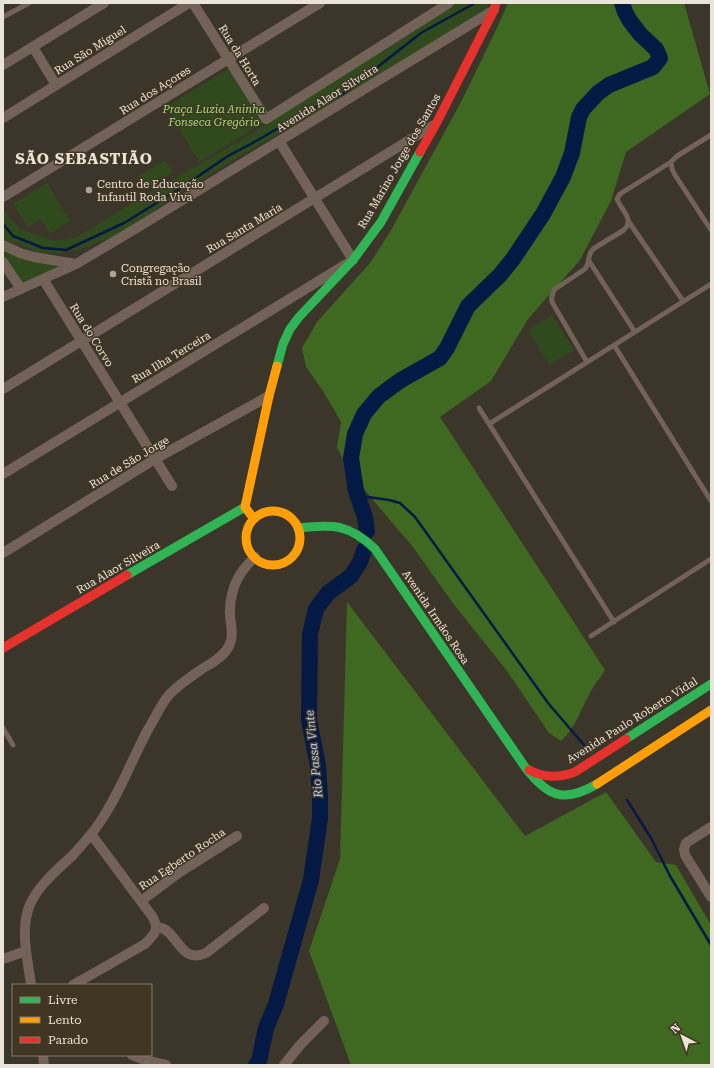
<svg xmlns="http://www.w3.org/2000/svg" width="714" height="1068" font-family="'Roboto Serif',serif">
<rect width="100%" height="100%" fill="#3b352a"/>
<path fill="#304a1e" d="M456 3H488V7L353 92 252 149 183 191 124 231 108 239 81 249 57 254 37 252 19 244 7 241 3 237V212L4 211 20 229 55 241 77 237 134 202 241 140Z
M230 68 263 123 199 162 166 107Z
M165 160 173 172 147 189 139 176Z
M47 183 70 221 50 233 41 219 28 227 13 204Z
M3 247 57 266 58 267 20 284 3 256Z
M552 315 574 350 549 365 528 330Z"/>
<path fill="#3f6820" d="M508 3H684L710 94 626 152 611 201 580 260 528 319 491 381 440 417 605 670C602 675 599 679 596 683 583 702 578 726 561 741L549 733 507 671 452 602 413 547 378 506 348 469 337 447 341 422 323 391 306 367 302 348 317 322 370 263 390 232 461 102 495 32Z
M347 602 525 836 606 792 656 862 676 865 711 925V1065H351L309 951 340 859Z"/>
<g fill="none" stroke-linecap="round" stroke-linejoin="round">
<path stroke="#051945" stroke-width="2.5" d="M3 224 13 236 43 248 66 250 124 223 181 188 228 156 258 140 297 117 343 94 421 33 475 3
M356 491 361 496 389 500 400 503 415 517 548 703 584 745
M627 800 651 838 670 876 711 945"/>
<path stroke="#051945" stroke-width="16" d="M367 531 365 517 356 491 351 458 355 434 364 414 379 396 401 380 440 358 447 348 468 306 500 275 513 259 543 214 563 177 572 153 579 117 583 109 598 93 609 85 653 67 660 58 656 49 641 35 630 21 625 12 622 3
M256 1065 259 1061 266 1028 276 1004 311 880 320 818V798L318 766 309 720 310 634 316 609 328 593 351 576 360 562 364 550"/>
<path stroke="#736258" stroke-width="5" d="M3 17 29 3
M711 135 677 156 671 162 672 169 675 175 711 230
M629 222 683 301
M589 261 635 332
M614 345 711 501
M587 362 552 302C551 297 552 293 555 289L585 269C590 263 587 255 593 249L624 230C635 219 621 210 617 199L620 194 671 162
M479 408 614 622
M489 424 711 284
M591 636 711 559
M3 728 13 745"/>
<path stroke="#736258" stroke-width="10" d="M193 3 266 119 449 3
M33 47 56 85
M3 65 104 3
M3 118 189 3
M3 197 320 3
M3 245 20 253 34 257 76 264
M3 262 21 289
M43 279 172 486
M3 297 76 264 135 229 494 10
M3 389 434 125
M3 474 353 260 279 141
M3 553 155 459 269 396
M711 827 686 843 684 849 685 855 711 897
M141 901 180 872 237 836
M157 927C179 929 178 965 206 953L264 908
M3 959 26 951
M31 985C28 960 20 932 29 907 37 886 57 870 73 855 82 845 91 835 98 825 120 794 132 758 150 726 156 716 161 704 169 695 179 684 192 676 205 667 214 662 224 656 229 646 234 636 231 627 230 616 229 602 233 585 241 573 245 567 250 562 255 557
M73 985 145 944C155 934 160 929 152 916L91 834
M43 1055 44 1065
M132 1055 144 1060 166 1065
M284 1065 301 1044 324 1021"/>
<path stroke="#30b455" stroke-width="9" d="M277 366 283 344 290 329 299 317 353 260 381 222 420 152
M298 528C333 524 349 524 375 549L525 767C547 796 563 804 597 784
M127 575 245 507
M626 739 711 684"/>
<path stroke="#ff9f0a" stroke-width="9" d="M246 538a27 27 0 1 1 54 0a27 27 0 1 1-54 0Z
M254 519 245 507 269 396 277 366
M597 784 711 710"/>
<path stroke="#e5322d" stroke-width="9" d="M420 152 436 124 494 10 496 3
M3 648 127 575
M529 770C545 778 558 778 575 772L626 739"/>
</g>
<g fill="#ada69b" stroke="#413624" stroke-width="1.5">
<circle cx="89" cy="190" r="4"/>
<circle cx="113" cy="274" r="4"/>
</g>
<g text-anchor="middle" stroke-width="3" stroke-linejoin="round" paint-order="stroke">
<g font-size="11" fill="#eae3d8" stroke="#413624">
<text transform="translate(90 50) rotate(-32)" y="4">Rua São Miguel</text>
<text transform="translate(240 55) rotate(58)" y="4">Rua da Horta</text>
<text transform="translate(155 90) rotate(-32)" y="4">Rua dos Açores</text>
<text transform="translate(327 98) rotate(-32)" y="4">Avenida Alaor Silveira</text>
<text transform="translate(399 161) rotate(-60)" y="4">Rua Marino Jorge dos Santos</text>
<text transform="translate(244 228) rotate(-31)" y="4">Rua Santa Maria</text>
<text transform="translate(92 335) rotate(58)" y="4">Rua do Corvo</text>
<text transform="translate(171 357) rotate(-31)" y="4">Rua Ilha Terceira</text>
<text transform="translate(129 462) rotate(-31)" y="4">Rua de São Jorge</text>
<text transform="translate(118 567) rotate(-30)" y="4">Rua Alaor Silveira</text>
<text transform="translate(436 617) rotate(56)" y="4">Avenida Irmãos Rosa</text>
<text transform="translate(632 720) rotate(-32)" y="4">Avenida Paulo Roberto Vidal</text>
<text transform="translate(182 859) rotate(-34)" y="4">Rua Egberto Rocha</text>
</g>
<g font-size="11" font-style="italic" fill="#9bde75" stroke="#413624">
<text x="214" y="113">Praça Luzia Aninha<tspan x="214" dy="13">Fonseca Gregório</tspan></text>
</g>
<g font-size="11" fill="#eae3d8" stroke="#413624" text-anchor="start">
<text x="97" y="188">Centro de Educação<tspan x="97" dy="13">Infantil Roda Viva</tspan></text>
<text x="121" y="272">Congregação<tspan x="121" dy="13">Cristã no Brasil</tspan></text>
</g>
<g font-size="12" font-style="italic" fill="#aec7ee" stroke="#413624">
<text transform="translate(314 754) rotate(-96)" y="4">Rio Passa Vinte</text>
</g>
<g font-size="15" font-weight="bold" letter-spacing="1" fill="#eae3d8" stroke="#413624">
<text x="84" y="164">SÃO SEBASTIÃO</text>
</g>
</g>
<rect width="714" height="1068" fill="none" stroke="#eae3d8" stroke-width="8"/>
<rect x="12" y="984" width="140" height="72" fill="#413624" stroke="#857b6c"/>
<rect x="20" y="997" width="20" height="6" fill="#30b455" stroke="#857b6c"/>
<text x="48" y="1004" font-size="12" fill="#eae3d8">Livre</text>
<rect x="20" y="1017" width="20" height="6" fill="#ff9f0a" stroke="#857b6c"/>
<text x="48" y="1024" font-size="12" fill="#eae3d8">Lento</text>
<rect x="20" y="1037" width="20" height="6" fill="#e5322d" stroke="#857b6c"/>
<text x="48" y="1044" font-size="12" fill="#eae3d8">Parado</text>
<g transform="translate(682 1036) rotate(319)" stroke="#413624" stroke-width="3" paint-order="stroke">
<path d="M0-3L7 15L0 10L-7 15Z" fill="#eae3d8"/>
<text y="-6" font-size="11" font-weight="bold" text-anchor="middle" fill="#eae3d8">N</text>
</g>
</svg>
